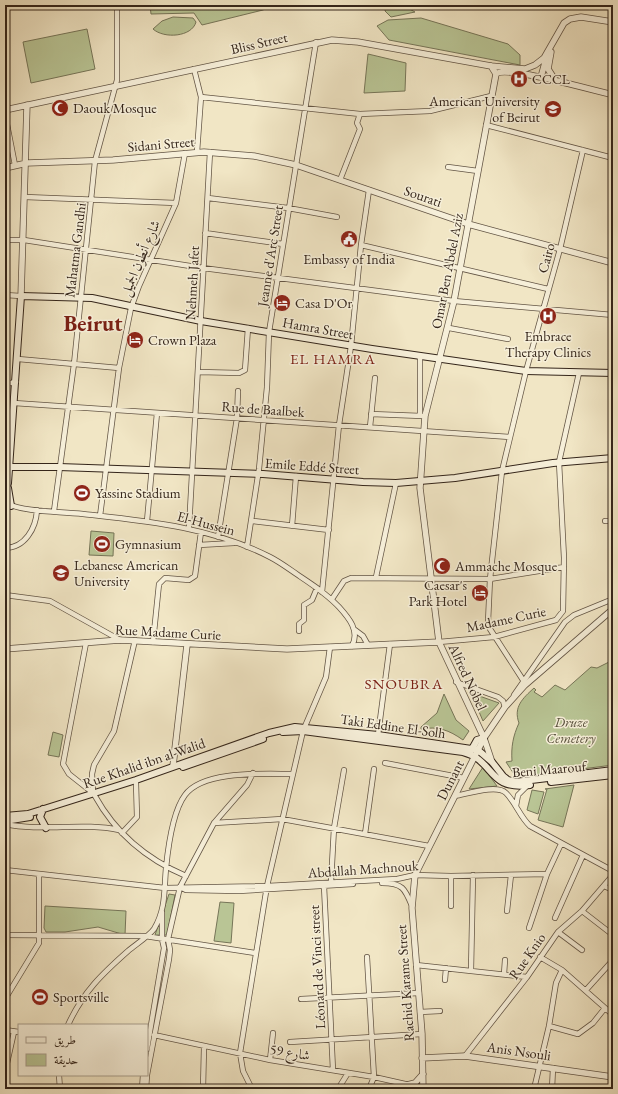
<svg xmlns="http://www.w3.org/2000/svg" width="618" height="1094" font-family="'EB Garamond',Amiri,serif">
<rect width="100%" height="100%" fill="#f1e6c5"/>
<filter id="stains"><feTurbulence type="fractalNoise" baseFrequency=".005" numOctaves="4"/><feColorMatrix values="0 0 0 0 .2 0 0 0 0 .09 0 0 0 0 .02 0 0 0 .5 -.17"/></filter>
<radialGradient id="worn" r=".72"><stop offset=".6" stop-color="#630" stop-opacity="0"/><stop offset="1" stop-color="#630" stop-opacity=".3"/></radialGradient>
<path fill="#b9c595" stroke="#767558" d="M150 5H273L263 10 202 25 194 13 151 14Z
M386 5H402L415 12 391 17 385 11Z
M173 17 193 18 196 22C192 37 164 39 153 29L162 21Z
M421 18 508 44 520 55V65L389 40 377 26 388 20Z
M87 29 95 69 31 83 23 42Z
M368 54 406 63 405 91 364 93Z
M91 531 114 533 113 556 89 555Z
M613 660V765L527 776 514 774 506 762 512 761C511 747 513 736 519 723 513 707 523 698 534 688L536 690 534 692 542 697 555 685 565 690 591 667 597 668Z
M471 693 499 703 483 721Z
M444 694 456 720 469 731 463 740C449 730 438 726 421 729V727L437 713Z
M53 732 63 735 59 757 48 755Z
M483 767 497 786 469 789Z
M574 785 563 827 538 820 547 789H545Z
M532 790 544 792 538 814 527 810Z
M169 894 175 895 167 935H155Z
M220 902 234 903 231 943 214 941Z
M45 906 126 911 125 935 98 927 65 932H46L44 928Z"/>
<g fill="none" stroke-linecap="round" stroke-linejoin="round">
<g stroke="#635545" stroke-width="6">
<path id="minor" d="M194 69 201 97 197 152
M201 97 360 114 430 111 491 96
M5 114 15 165
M486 125 613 158
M448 167 478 171
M340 180 360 129 357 123 360 114
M25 197 176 203
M208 198 288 208 337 217
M205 233 283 244
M5 240H24L203 268 454 301 613 315
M361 245 548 289
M5 295 21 296
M449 328 508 339
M420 356V415
M18 359 119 368
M199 372 239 373 245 370 248 328
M5 384 16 382
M14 403 510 437
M371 414 422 416
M370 427 375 378
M5 503C28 513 58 511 83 514 146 521 212 527 270 557 280 562 289 569 298 575 313 585 327 594 339 607 349 618 360 631 352 646
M54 511 74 364 95 161 117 80V5
M100 516 119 368 131 308 139 286 176 203 185 153
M147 521 157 413
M253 521 329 530
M605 521H613
M292 526 296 476
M189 528 210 152
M218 537 237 418 238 391
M199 545 234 543
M247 547 259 469 267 387 269 332 316 42
M5 548C25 548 36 528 37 510
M376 577 396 483
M322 592 339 425 351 346 361 245 369 190
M5 595 50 601 120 640
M332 599 344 581 351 578 490 579 564 567
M355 630 363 636 368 645
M299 631V624L304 620V605L312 600 317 588
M153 642 159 584 165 578 189 580 195 576 201 532
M439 642 494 637 556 620 563 611 564 558 559 462 579 373
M86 643 63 764 69 774 93 793
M523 680 490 629 488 622 490 579 502 471 526 371 560 249 583 150
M456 682 498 697 503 701 505 707
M514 695 565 622 574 615 613 599
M378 735 390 644
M385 763 464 778
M93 793 92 774 94 765 114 731 135 640
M95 796C116 834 146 859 186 876
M455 796C467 794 497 784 506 793 516 803 520 817 530 826L613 871
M516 806 518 795 528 785
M214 823 282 819 429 846
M5 824C43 832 82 822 119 830
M122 833 137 817 136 783
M365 834 374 769
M5 870 165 888 267 886 397 879 415 875 451 876 547 874
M451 876V906
M331 882 334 828 344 770
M382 883C403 883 405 889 412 906
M324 886 333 1070
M604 886 613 890
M180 887 186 890 239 891 353 884
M507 911 511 875
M582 911 613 935
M555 918 583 855
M529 928 547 874 561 844
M558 932 582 950
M5 935 145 936 255 953
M367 957 374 1077 369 1089
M540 957 562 970 613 1015
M416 965 527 977
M471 971 473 875
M504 974 505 960
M445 980 446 968
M586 990 613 960
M5 999 39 943V874
M301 999 419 993
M420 1012 440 1011
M68 1025C83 992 102 974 128 951 135 945 149 936 154 929 166 909 164 890 166 868 168 848 173 811 185 795 203 770 264 774 292 774
M549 1026 578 1034 593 1023 605 1008
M5 1030 19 1032
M154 1035 270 1060 374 1077 423 1088
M290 1042 422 1034
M147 1049 164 948 162 939V912
M465 1056 527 977 558 932 582 911 613 875
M270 1060 273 1033
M5 1072 14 1032
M59 1075 60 1089
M147 1075 169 959 170 950 168 939 180 887 214 823 247 785 253 773
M142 1089 143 1075
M146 1089 147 1075
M203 1089 204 1047
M252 1089 243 1071 240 1053 267 886 303 731 326 677 330 647
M338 1089 348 1073
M534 1089 549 1026 556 983 562 970
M552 1089 553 1068"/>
</g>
<g stroke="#635545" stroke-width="7">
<path id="tertiary" d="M551 52 548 69 555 80
M491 66 496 74 454 301 425 416 420 488 439 642 484 738 492 762
M496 74C506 65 596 91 613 95
M541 77 546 59
M5 110 332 40 358 42 491 66 525 69 535 65 544 58 564 23 570 19 581 17 613 22
M5 168 27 163 113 160 204 152 254 156 296 165 468 224 613 263
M21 296 27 105
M5 649 120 640 287 649 439 642
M173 766 187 645
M422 1058 465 1056 613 1077
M407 1085 415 1083 423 1074
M423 1089 422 1034 412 908 415 875 484 738 505 707 525 685 613 609"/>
</g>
<g stroke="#34251a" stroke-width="8">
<path id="secondary" d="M5 467H59L263 474 363 482 396 483 455 478 553 463 613 458
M8 488 11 506
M5 493 8 483 21 296 92 298 201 321 372 349 526 371 613 373
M283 732 303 731 463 752C495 760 487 791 530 785
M472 749 477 740 484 738
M183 767 263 739
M551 782 613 775
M43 809 40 817 46 828
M5 816 28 814 136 780 269 733 295 727 378 735 478 750 492 762 503 776 508 780 515 782 613 770
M5 821 30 817"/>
</g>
<use href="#minor" stroke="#f6efd9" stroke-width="4.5"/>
<use href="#tertiary" stroke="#f6efd9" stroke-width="5.5"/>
<use href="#secondary" stroke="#f6efd9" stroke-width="6"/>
</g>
<defs>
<g id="hospital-disc" transform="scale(0.9)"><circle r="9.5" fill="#8f2418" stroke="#f6efd9"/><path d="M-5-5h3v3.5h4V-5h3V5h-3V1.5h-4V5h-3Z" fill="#fff"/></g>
<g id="mosque-disc" transform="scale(0.9)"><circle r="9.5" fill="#8f2418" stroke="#f6efd9"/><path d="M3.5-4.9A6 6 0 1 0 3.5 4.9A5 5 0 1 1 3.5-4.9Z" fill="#fff"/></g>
<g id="university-disc" transform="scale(0.9)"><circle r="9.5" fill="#8f2418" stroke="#f6efd9"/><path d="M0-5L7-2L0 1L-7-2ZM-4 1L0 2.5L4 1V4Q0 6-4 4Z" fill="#fff"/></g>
<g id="civic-disc" transform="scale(0.9)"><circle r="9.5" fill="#8f2418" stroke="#f6efd9"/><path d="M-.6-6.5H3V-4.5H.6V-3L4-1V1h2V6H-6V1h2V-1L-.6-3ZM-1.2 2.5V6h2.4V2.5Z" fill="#fff"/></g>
<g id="hotel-disc" transform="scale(0.9)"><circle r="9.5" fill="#8f2418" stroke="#f6efd9"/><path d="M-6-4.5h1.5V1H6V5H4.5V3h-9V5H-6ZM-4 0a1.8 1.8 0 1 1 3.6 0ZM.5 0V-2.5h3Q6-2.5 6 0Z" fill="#fff"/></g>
<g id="stadium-disc" transform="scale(0.9)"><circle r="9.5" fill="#8f2418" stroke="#f6efd9"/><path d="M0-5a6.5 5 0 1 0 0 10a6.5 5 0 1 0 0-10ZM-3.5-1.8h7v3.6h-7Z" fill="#fff"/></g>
</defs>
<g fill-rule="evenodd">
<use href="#hospital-disc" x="519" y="79"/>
<use href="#mosque-disc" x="60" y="108"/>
<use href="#university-disc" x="553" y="109"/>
<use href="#civic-disc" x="349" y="239"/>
<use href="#hotel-disc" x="282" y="303"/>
<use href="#hospital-disc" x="548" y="316"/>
<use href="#hotel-disc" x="135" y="340"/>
<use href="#stadium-disc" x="82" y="493"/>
<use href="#stadium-disc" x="102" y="544"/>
<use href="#mosque-disc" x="442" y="566"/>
<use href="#university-disc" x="61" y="573"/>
<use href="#hotel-disc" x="480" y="593"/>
<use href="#stadium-disc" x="40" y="997"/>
</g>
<g text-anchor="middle" stroke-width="3" stroke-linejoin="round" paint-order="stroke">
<g font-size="14" fill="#34251a" stroke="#f6efd9">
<text transform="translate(259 43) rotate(-13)" y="5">Bliss Street</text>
<text transform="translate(161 144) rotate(-5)" y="5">Sidani Street</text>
<text transform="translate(423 196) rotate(19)" y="5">Sourati</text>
<text transform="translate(75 250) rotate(-83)" y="5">Mahatma Gandhi</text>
<text transform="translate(270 256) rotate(-81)" y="5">Jeanne d'Arc Street</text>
<text transform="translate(140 258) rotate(-67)" y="5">شارع أنطون الجميل</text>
<text transform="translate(546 258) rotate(-75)" y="5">Cairo</text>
<text transform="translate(447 271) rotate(-79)" y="5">Omar Ben Abdel Aziz</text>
<text transform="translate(192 283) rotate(-87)" y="5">Nehmeh Jafet</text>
<text transform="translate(318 328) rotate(10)" y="5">Hamra Street</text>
<text transform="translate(263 409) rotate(4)" y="5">Rue de Baalbek</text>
<text transform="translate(312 466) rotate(4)" y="5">Emile Eddé Street</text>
<text transform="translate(206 523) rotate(15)" y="5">El-Hussein</text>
<text transform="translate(506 619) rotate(-12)" y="5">Madame Curie</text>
<text transform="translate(168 632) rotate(3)" y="5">Rue Madame Curie</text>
<text transform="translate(468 677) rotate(65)" y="5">Alfred Nobel</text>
<text transform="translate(393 726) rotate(8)" y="5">Taki Eddine El-Solh</text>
<text transform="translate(144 763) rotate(-19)" y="5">Rue Khalid ibn al-Walid</text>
<text transform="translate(549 769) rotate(-5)" y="5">Beni Maarouf</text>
<text transform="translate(450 780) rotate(-63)" y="5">Dunant</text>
<text transform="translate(363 869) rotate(-4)" y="5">Abdallah Machnouk</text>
<text transform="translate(527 956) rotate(-55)" y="5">Rue Knio</text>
<text transform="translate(317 967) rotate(-93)" y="5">Léonard de Vinci street</text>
<text transform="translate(405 983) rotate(-94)" y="5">Rachid Karame Street</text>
<text transform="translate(519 1051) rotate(8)" y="5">Anis Nsouli</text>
<text transform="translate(290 1052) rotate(10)" y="5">شارع 59</text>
</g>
<g font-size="14" fill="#34251a" stroke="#f6efd9" text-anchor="start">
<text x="532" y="84">CCCL</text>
<text x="540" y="106" text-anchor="end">American University<tspan x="540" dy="16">of Beirut</tspan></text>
<text x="73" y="113">Daouk Mosque</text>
<text x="349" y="264" text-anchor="middle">Embassy of India</text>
<text x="295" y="308">Casa D'Or</text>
<text x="548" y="341" text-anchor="middle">Embrace<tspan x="548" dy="16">Therapy Clinics</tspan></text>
<text x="148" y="345">Crown Plaza</text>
<text x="95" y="498">Yassine Stadium</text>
<text x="115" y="549">Gymnasium</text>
<text x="74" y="570">Lebanese American<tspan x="74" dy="16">University</tspan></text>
<text x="455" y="571">Ammache Mosque</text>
<text x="467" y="590" text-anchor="end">Caesar's<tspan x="467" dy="16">Park Hotel</tspan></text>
<text x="53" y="1002">Sportsville</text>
</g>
<g font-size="14" font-style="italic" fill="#554d39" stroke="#f6efd9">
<text x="571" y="727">Druze<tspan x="571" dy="16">Cemetery</tspan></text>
</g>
<g font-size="15" letter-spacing="1" fill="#7a1f14" stroke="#f6efd9">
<text x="333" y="364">EL HAMRA</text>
<text x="404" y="689">SNOUBRA</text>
</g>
<g font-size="22" font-weight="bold" fill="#7a1f14" stroke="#f6efd9">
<text x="93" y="331">Beirut</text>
</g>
</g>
<rect width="618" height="1094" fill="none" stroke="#f1e6c5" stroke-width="20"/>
<rect x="6" y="6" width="606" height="1082" fill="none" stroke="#34251a" stroke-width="2"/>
<rect x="10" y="10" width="598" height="1074" fill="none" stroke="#34251a"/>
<rect x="18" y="1024" width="130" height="52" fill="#f6efd9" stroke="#a89e8d"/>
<rect x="26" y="1037" width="20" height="6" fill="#f6efd9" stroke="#a89e8d"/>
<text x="54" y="1044" font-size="12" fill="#34251a">طريق</text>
<rect x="26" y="1054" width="20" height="12" fill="#b9c595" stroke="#a89e8d"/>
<text x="54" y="1064" font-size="12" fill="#34251a">حديقة</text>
<rect width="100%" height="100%" filter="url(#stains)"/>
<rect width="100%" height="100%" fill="url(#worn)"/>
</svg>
